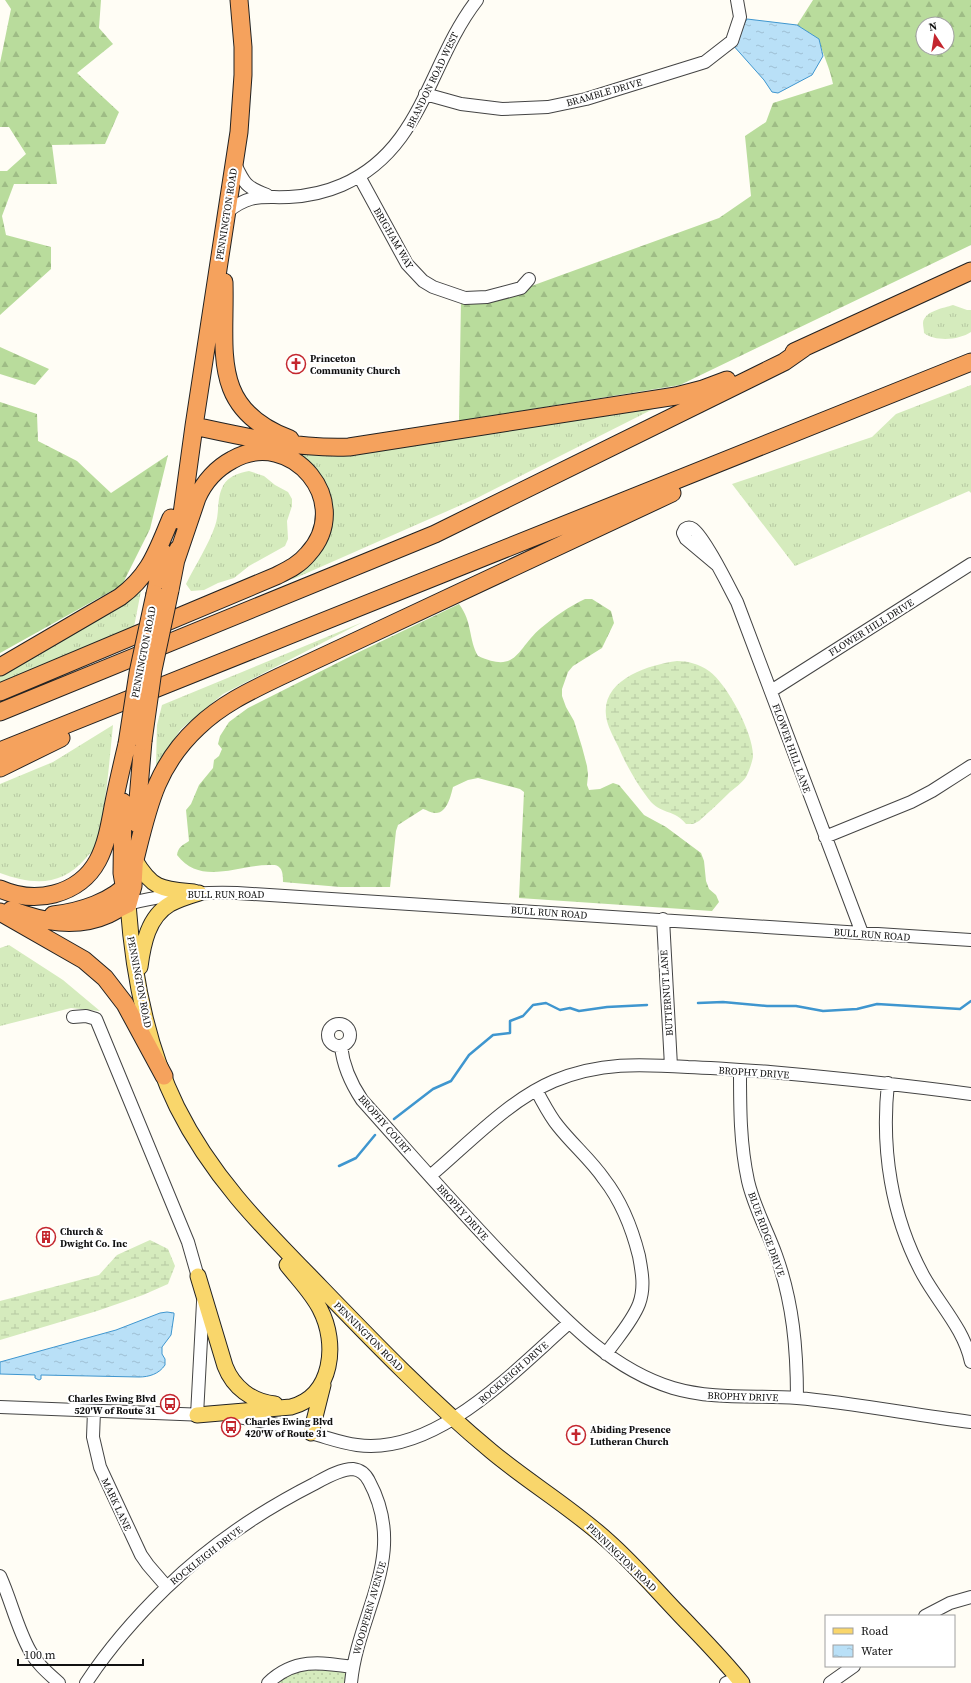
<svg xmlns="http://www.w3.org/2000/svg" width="971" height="1683" font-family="'Source Serif 4',serif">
<defs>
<pattern id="grass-tufts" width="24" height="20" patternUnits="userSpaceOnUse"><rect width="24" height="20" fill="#d5ebbd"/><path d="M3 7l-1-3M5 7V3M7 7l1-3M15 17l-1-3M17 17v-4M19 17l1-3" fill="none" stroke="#b6c8a1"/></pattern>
<pattern id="forest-firs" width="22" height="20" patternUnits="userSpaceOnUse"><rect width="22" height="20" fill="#b9dc9c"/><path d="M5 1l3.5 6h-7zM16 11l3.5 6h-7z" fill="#9ebc85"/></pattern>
<pattern id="wetland-marsh" width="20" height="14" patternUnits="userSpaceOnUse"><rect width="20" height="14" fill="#d5ebbd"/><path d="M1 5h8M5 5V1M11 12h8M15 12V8" fill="none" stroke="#b6c8a1"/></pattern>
<pattern id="park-dots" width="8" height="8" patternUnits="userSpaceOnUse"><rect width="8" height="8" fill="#d5ebbd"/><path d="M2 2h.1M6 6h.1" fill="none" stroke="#b6c8a1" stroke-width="1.8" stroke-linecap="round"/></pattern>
<pattern id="water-ripples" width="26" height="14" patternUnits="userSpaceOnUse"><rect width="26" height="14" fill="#b9e0f7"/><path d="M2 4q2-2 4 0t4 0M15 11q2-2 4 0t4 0" fill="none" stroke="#9ebfd3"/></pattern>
</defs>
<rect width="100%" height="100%" fill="#fffdf5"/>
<path fill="url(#grass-tufts)" d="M953 305 967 310H971V332C959 340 936 342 924 333 924 330 923 326 923 323 924 311 944 308 953 305Z
M971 385V493L969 491 795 566 732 484 872 437 896 414Z
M667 402 477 498 291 580 305 566 332 526 323 478 302 455 353 453Z
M249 471 264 476 275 485 288 492 292 499V506L287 521 288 539 285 546 249 566 234 578 218 583 204 590 191 591 186 584C196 564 208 546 215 526 220 513 216 499 223 486 228 476 239 473 249 471Z
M141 591 134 627 0 685V674Z
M363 622 223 694 181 729 156 766 157 725 162 705Z
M113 725C110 754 108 783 103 811 102 821 102 832 99 841 98 847 90 853 86 858 61 887 33 885 0 873V784L53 762Z
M9 945 63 980 100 1011 71 1008 0 1026V948Z"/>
<path fill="url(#forest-firs)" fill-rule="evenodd" d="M5 0H101L99 28 113 44 77 73 119 112 105 144 52 145 57 184H14L2 216 6 235 51 247V269L0 315V171H7L26 154 9 127H0V63L11 9Z
M813 0H971V245L680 385 459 421 461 299 498 298 719 218 751 196 745 136 766 122 773 103 833 84C830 68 823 55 819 40L797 25ZM923 24H947V48H923Z
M0 347 49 369 35 385 0 374Z
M0 402 37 414 38 441 77 461 111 493 168 455 150 529 122 585 0 653Z
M585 599H592L611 611 614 623 602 648 573 666 568 672 562 689V696L566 707 574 721 582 747 587 766 588 775 587 785 589 790 600 789 613 783 619 785 644 815 666 827 701 853 704 861 706 881 709 889 716 895 719 902 712 911 519 898 524 792 520 789 478 778 468 780 453 787C451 795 447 814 435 813 431 813 427 810 423 809L398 825 396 831 390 887H340L283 882C283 878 283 871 280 868 277 864 273 865 269 865 236 865 201 886 177 855 178 847 183 845 189 841L186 810 191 804 199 785 213 768 214 760 219 756 222 749 218 744 220 736 229 722 248 708 355 654 459 604C473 623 468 638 478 656 518 674 516 649 541 628 554 617 570 606 585 599Z"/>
<path fill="url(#wetland-marsh)" d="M677 661C688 661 699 664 709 671 727 684 754 734 753 757 752 762 749 772 746 777 742 783 735 788 730 792 720 802 709 812 699 821L693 824H686C675 810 662 814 651 802 638 786 626 765 618 746 614 738 609 729 607 721 597 681 647 665 677 661Z
M150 1240 168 1249 175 1266 168 1284 143 1295 97 1311 0 1340V1301L99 1275 117 1255Z"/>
<path fill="url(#park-dots)" d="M299 1665 347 1668 349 1683H278Z"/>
<path fill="url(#water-ripples)" stroke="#3f96cf" d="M747 19 797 25 819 39 823 56 812 75 778 93 772 92 764 80 732 44Z
M167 1312 174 1313V1315L171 1335 162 1347V1354L165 1359V1365C159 1374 149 1377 139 1377L41 1375V1379L39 1380 35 1378V1375L0 1374V1362L116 1330 160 1313Z"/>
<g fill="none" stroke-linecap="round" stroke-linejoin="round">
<path stroke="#3f96cf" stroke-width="2.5" d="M698 1003 723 1002 767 1006H796L823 1011 857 1009 877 1004 960 1009 971 1001
M394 1119 433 1089 451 1081 469 1055 493 1035 510 1033V1021L523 1016 533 1005 546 1003 560 1010 570 1008 579 1011 607 1007 647 1005
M339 1166 356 1158 375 1135"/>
<g stroke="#444" stroke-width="14">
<path id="minor" d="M425 94 461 104 502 109 548 107 586 99 705 62 732 41 740 17 737 0
M234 162C244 183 245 187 267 195
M359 176 407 264 423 281 433 287 465 298 487 297 521 288 529 279
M227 212C251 193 261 198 289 197 308 196 326 192 342 185 423 150 428 63 477 0
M717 565 686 539 683 533 685 529C688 527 690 527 693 529 705 538 729 587 737 602L862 933
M771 691 971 564
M825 837 911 802 932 791 971 766
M128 904C164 894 200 892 237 893L971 940
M663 919 671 1066
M73 1017 86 1016 96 1019 188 1242 200 1284
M328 1035a11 11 0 1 1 22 0a11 11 0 1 1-22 0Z
M341 1046C343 1066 350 1082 362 1100 413 1157 463 1215 517 1270 563 1317 608 1368 673 1388 714 1400 755 1395 797 1398 855 1403 913 1415 971 1422
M740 1070C740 1108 740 1144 748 1181 754 1207 767 1230 776 1255 793 1302 797 1349 797 1398
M888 1083C881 1148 891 1216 923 1275 939 1304 964 1329 971 1362
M536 1090C543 1102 549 1115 558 1126 573 1145 591 1160 604 1179 622 1202 632 1228 639 1256 642 1272 645 1288 639 1304 632 1322 617 1338 606 1354
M430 1176C468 1144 509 1100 554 1081 600 1062 640 1064 688 1067 715 1068 742 1070 770 1072 837 1078 904 1085 971 1094
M0 1407 206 1415
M94 1411 93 1437 100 1467 141 1555 148 1565 167 1587
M197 1415 203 1302
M230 1416C257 1419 284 1426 310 1433 326 1437 341 1443 357 1445 436 1456 514 1371 569 1323
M0 1576C11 1600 17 1628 30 1651 37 1664 48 1673 59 1683
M925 1616 950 1603 971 1597
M86 1683C109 1648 136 1617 166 1588 209 1546 261 1511 314 1484 325 1478 340 1469 353 1469 361 1470 366 1475 369 1481 409 1555 358 1611 351 1683
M268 1683C294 1658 320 1662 353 1667
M726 1683 738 1678
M830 1683 854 1666"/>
</g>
<g stroke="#222" stroke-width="17">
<path id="major" d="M135 860C153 890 162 889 194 892
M128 904C133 974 146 1044 177 1107 211 1175 258 1223 310 1276 368 1336 426 1397 491 1451 528 1482 572 1508 608 1541 634 1564 656 1590 680 1615 701 1637 723 1659 742 1683
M140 967C143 944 148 917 170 904 179 899 189 896 199 893
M198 1276 225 1366C233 1387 252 1402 275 1404
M197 1415 291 1407C333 1396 338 1343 320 1309 312 1293 298 1279 287 1265
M311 1433 323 1385"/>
</g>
<g stroke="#222" stroke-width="19">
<path id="highway" d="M224 282C226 351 209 409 290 439
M794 352 971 271
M194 426C245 437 296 449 349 447L676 396 703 389 727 380
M181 521 194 426 239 132 243 75V47L239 0
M170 590 178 549
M155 594 164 553
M0 667 120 597C150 575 157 551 171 518
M0 692 276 576C288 570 299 565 308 554 355 503 292 426 232 460 217 468 204 482 197 498L176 560
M0 712 435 534 784 362 804 348
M0 751 971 362
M0 768 61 738
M123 802 122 873 126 897
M136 823 143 741
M135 860C148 807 156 766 198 727 222 704 250 691 279 677 309 663 339 649 369 635 470 588 571 541 672 493
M0 889C18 897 35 899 54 894 99 882 106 846 113 807 117 786 122 765 127 744
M128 904 133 886 135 849
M11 910C43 922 76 929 109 914 115 911 121 907 128 904
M0 912 84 960 105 978 125 1004 164 1076
M53 915C79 912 113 902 130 881"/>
</g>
<use href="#minor" stroke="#fff" stroke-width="12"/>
<use href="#major" stroke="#f9d66b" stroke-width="15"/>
<use href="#highway" stroke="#f5a25d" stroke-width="17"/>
<g stroke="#222" stroke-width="19" stroke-linecap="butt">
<path id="highway-bridge" d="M143 741 153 670 170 590
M127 744 138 673 155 594"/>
</g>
<use href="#highway-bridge" stroke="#f5a25d" stroke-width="17"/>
</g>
<defs>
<g id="church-ring" transform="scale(1)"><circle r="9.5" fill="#fff" stroke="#c4262e" stroke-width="1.5"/><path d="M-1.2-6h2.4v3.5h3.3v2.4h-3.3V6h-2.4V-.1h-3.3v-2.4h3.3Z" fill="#c4262e"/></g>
<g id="building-ring" transform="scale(1)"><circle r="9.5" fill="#fff" stroke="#c4262e" stroke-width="1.5"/><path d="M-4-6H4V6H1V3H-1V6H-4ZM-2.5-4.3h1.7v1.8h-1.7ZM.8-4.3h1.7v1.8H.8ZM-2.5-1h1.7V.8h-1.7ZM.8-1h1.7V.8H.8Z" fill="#c4262e"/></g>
<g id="bus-ring" transform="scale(1)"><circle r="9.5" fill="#fff" stroke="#c4262e" stroke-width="1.5"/><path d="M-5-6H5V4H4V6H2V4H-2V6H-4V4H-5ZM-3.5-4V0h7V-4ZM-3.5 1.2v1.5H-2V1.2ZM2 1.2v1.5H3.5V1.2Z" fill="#c4262e"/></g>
</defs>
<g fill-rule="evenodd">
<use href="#church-ring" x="296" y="364"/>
<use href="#building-ring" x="46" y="1237"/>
<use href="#bus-ring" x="170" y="1404"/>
<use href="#bus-ring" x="231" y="1427"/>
<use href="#church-ring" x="576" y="1435"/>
</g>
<g text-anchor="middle" stroke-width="4" stroke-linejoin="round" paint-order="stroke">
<g font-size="10" fill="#111" stroke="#fff">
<text transform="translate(432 80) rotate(-64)" y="4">BRANDON ROAD WEST</text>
<text transform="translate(604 92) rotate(-16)" y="4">BRAMBLE DRIVE</text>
<text transform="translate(226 214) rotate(-81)" y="4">PENNINGTON ROAD</text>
<text transform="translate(394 238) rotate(60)" y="4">BRIGHAM WAY</text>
<text transform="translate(871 627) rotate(-32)" y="4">FLOWER HILL DRIVE</text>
<text transform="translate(143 652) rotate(-79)" y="4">PENNINGTON ROAD</text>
<text transform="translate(792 748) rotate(70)" y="4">FLOWER HILL LANE</text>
<text x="226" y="898">BULL RUN ROAD</text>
<text transform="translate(549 912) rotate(4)" y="4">BULL RUN ROAD</text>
<text transform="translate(872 934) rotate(4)" y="4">BULL RUN ROAD</text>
<text transform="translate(140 982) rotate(79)" y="4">PENNINGTON ROAD</text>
<text transform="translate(666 993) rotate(-94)" y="4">BUTTERNUT LANE</text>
<text transform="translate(754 1072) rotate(4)" y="4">BROPHY DRIVE</text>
<text transform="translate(385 1124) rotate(49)" y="4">BROPHY COURT</text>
<text transform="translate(463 1212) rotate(48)" y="4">BROPHY DRIVE</text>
<text transform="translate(767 1234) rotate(70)" y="4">BLUE RIDGE DRIVE</text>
<text transform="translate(369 1336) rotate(45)" y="4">PENNINGTON ROAD</text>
<text transform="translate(513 1372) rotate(-41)" y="4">ROCKLEIGH DRIVE</text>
<text transform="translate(743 1396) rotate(2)" y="4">BROPHY DRIVE</text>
<text transform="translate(117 1504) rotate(65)" y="4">MARK LANE</text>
<text transform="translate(206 1555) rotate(-38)" y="4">ROCKLEIGH DRIVE</text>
<text transform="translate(622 1557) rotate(44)" y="4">PENNINGTON ROAD</text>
<text transform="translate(369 1608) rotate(-74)" y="4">WOODFERN AVENUE</text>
</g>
<g font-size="10" font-weight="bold" fill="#111" stroke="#fff" text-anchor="start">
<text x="310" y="362">Princeton<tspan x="310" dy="12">Community Church</tspan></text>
<text x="60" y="1235">Church &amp;<tspan x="60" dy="12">Dwight Co. Inc</tspan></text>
<text x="156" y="1402" text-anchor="end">Charles Ewing Blvd<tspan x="156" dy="12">520'W of Route 31</tspan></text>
<text x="245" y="1425">Charles Ewing Blvd<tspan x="245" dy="12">420'W of Route 31</tspan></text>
<text x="590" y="1433">Abiding Presence<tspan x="590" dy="12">Lutheran Church</tspan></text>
</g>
</g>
<rect x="825" y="1615" width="130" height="52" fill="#ffffff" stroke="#a0a0a0"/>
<rect x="833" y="1628" width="20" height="6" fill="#f9d66b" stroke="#a0a0a0"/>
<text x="861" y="1635" font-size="12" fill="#111111">Road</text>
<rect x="833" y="1645" width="20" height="12" fill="url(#water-ripples)" stroke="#a0a0a0"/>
<text x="861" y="1655" font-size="12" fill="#111111">Water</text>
<g transform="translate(935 36) rotate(348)"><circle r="19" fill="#ffffff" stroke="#a0a0a0"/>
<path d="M0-3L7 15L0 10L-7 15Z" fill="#c4262e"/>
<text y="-6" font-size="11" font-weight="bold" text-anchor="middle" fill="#111111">N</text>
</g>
<path d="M18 1659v6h125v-6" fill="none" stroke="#111111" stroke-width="2"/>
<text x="24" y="1659" font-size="12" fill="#111111" stroke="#ffffff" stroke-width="3" paint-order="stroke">100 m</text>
</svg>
